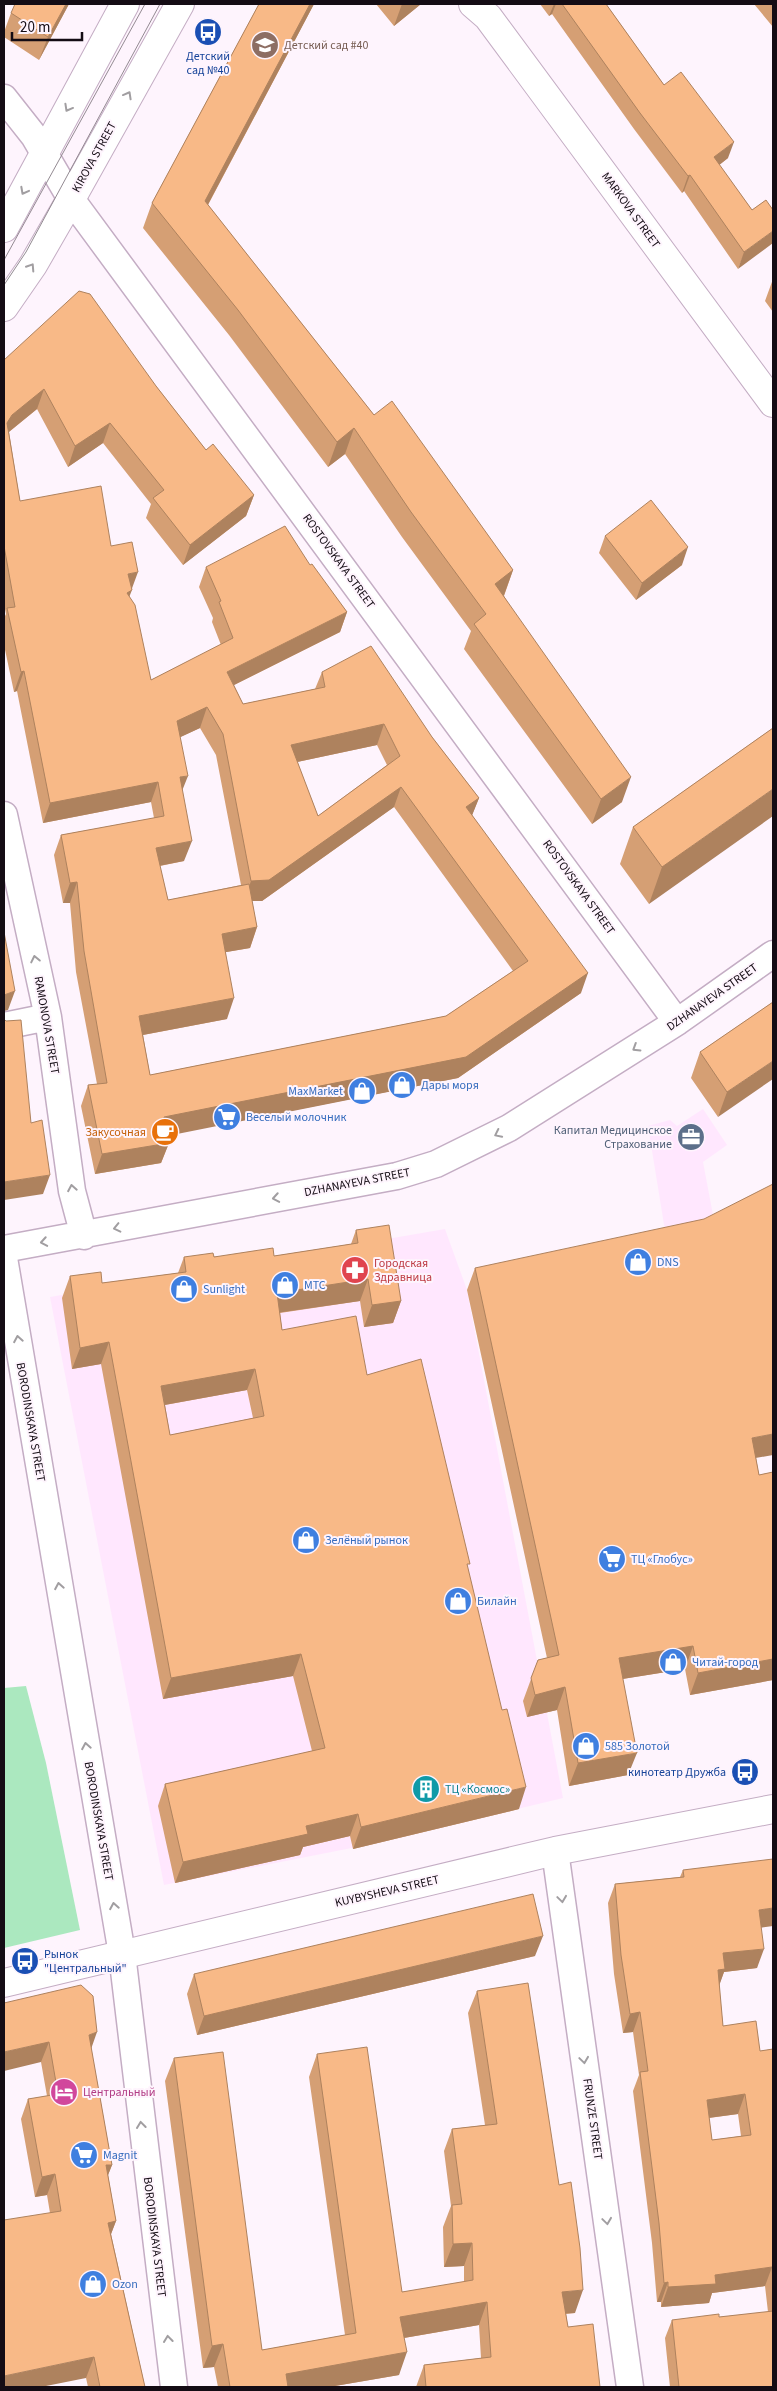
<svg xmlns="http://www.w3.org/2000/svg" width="777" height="2391" font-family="'Source Sans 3',sans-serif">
<rect width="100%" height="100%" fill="#fef4fd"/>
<path fill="#ffe7fe" d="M703 1109 727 1145 703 1162 713 1215 667 1243 648 1126 670 1120 677 1126Z
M445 1229 467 1290 563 1798 377 1843 164 1885 50 1297Z"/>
<path fill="#abe8bf" d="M26 1686 46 1763 80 1930 4 1948V1688Z"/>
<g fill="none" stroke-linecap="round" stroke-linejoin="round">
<g stroke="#c4adc4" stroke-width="29">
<path id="minor" d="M4 98 34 136 71 199 677 1022
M4 815 48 1017 72 1191 84 1236
M4 1026 48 1017
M4 1249 397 1176 436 1164 509 1128 677 1022 773 954
M4 1258 122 1954 174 2387
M555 1851 630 2387"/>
</g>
<g stroke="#c4adc4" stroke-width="30">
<path id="major" d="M473 4 488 17 773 403
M4 228 125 4
M4 307 33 265 71 199 180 4
M4 1983 555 1851 773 1809"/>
</g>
<use href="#minor" stroke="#fff" stroke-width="26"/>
<use href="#major" stroke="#fff" stroke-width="28"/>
<path stroke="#938a92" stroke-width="1" d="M4 260 145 4
M4 285 26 252 160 4"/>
</g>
<path fill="#d59f74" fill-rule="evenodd" d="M69 4 39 60 4 37V32L11 13Z
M259 4H314L208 205 374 415 513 570 504 596 622 802 592 824 464 649 471 631 402 537 345 454 328 467 229 335 143 228 152 203Z
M376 4H421L394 26Z
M540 4H606L664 85 728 158 719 165 752 210 766 200 738 269 684 191 682 193 634 129 552 14 549 16Z
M754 4H773V27Z
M773 279V312L765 301Z
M4 360 156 386 206 450 254 495 246 516 183 565 146 518 151 504 103 443 68 467 37 409 9 432 20 501 111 546 131 589 129 596 151 680 221 645 212 622 213 618 199 587 206 567 310 565 347 612 340 632 234 685 243 704 315 689 322 672 432 737 479 798 472 815 581 993 458 1078 167 1135 169 1143 161 1163 95 1174 81 1106 88 1085 97 1084 76 972 70 903H63L54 855 61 835 154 818 151 802 43 823 17 691 14 692 4 645V618L6 614 4 604ZM200 728 216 755 241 885 168 900 160 866 184 861 180 737ZM377 745 387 765 318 816 297 762ZM394 807 513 971 446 1016 150 1075 143 1035 227 1019 226 952 250 948 257 927 252 901H262Z
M605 536 682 565 636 600 599 553Z
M773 728 649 904 620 864 633 827Z
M773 1002 718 1117 691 1078 700 1052Z
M356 1230 401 1301 393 1323 364 1327 360 1301 280 1313 282 1330 367 1375 468 1569 519 1809 353 1849 350 1836 303 1847 300 1855 175 1883 158 1806 165 1784 312 1751 293 1676 163 1699 101 1364 72 1369 62 1298 70 1276 102 1283 178 1273 184 1257 274 1256 351 1244ZM247 1390 253 1418 170 1435 165 1405Z
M475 1268 756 1458 759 1475 773 1472V1680L690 1695 685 1669 622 1679 628 1775 569 1786 557 1710 527 1717 523 1701 538 1660 547 1658 467 1290Z
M683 1870 761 1928 757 1968 724 1972 719 1985 723 2026 760 2051 773 2049V2387H670L665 2338 672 2320 719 2317 768 2312 765 2286 712 2293 709 2303 661 2307V2302H657L652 2243 633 2091 639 2075 633 2032 623 2033 614 1974 608 1903 615 1884 680 1877ZM738 2114 741 2136 712 2140 709 2118Z
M535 1956 197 2035 187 1994 194 1974Z
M477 1991 575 2313 566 2314 568 2327 600 2387H416L424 2365 481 2358 479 2325 404 2338 399 2375 329 2387H218L214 2367 203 2368 165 2081 174 2058 262 2350 345 2335 309 2077 317 2054 402 2292 464 2282V2266L444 2267 443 2227 451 2206 444 2151 452 2129 485 2125 468 2013Z
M4 2003 91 2048 112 2165 108 2175 116 2221 111 2234 145 2387H88L50 2213 47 2195 35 2197 21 2119 28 2099 47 2096 41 2062Z"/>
<path fill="#ae825e" d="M66 4H69L39 60 48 37Z
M310 4H314L196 227 205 201Z
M402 4H421L394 26Z
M554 4H556L552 14 549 16Z
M734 142 728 158 708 174 714 157Z
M690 175 684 191 682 193 688 176Z
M773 231V243L738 269 744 252Z
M44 389 37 409 5 435 7 423 12 415Z
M110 423 103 443 68 467 75 446Z
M354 428 345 454 328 467 337 442Z
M254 495 246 516 183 565 190 545Z
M688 547 682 565 636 600 642 583Z
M513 570 504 595 486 609 495 584Z
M138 572 131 591 132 590 124 610 128 574Z
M347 612 340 632 220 692 227 672Z
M24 671 17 691 14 692 21 672Z
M207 707 200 728 170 742 177 721Z
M384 724 377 745 283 765 291 745Z
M188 776 180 796V777Z
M631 777 622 802 592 824 601 799Z
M158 782 151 802 43 823 50 803Z
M401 787 394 807 262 901H244L251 881Z
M773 789V816L649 904 662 867Z
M479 798 471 818 466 807Z
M192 841 184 861 148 868 156 848Z
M77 882 70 903H63L70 883Z
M257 927 250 948 215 954 222 934Z
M588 973 581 993 458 1078 157 1138 164 1117Z
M15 991 8 1010 4 1011V995Z
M234 998 227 1019 132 1037 139 1016Z
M773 1061V1079L718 1117 727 1092Z
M169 1143 161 1163 95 1174 102 1154Z
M50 1175 43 1194 4 1200V1182Z
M368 1279 360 1301 269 1314 277 1293Z
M401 1301 393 1323 364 1327 372 1305Z
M109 1342 101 1364 72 1369 80 1348Z
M255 1369 247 1390 153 1407 161 1386Z
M773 1434V1455L744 1460 752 1438Z
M693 1646 685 1669 610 1681 619 1658Z
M301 1654 293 1676 163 1699 171 1678Z
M773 1659V1680L690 1695 698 1673Z
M565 1687 557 1710 527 1717 535 1695Z
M637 1753 628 1775 569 1786 578 1763Z
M526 1787 519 1809 353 1849 361 1827Z
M358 1814 350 1836 303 1847 300 1855 175 1883 183 1862 306 1826Z
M773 1908V1926L752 1929 759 1910Z
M543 1936 535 1956 197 2035 204 2016Z
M764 1949 757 1968 724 1972 718 1989H711L723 1953Z
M640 2012 633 2032 623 2033 630 2014Z
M97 2032 90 2052 89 2035Z
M49 2042 41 2062 4 2071V2052Z
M745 2094 738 2114 700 2119 707 2100Z
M106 2165H112L104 2185Z
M55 2174 47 2195 35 2197 42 2177Z
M116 2221 108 2242V2223Z
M472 2243 464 2266 444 2267 453 2244Z
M772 2267 765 2286 712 2293 709 2303 661 2307 668 2287 715 2275Z
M668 2282 661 2302H657L664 2283Z
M583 2290 575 2313 554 2314 562 2292Z
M487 2302 479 2325 392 2340 400 2317Z
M223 2344 214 2367 203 2368 212 2346Z
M407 2352 399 2375 329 2387H281L286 2374Z
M94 2357 86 2378 41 2387H4V2376Z"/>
<path fill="#f8b987" stroke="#ae825e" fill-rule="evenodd" d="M15 4H66L48 37 11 13Z
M259 4H310L205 201 374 415 392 401 513 570 495 584 631 777 601 799 474 624 486 614 411 512 354 428 337 442 238 310 152 203Z
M562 4H606L664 85 681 72 734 142 714 157 752 210 766 200 773 210V231L744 252 690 175 688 176 640 113Z
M79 291 90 294 156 386 206 450 213 444 254 495 190 545 153 498 164 490 110 423 75 446 44 389 12 415 7 423 20 501 101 486 111 546 132 542 138 572 128 574 132 590 127 593 135 605 151 680 233 638 219 602 221 601 206 567 285 526 310 565 312 564 347 612 227 672 243 704 325 687 322 672 371 646 432 737 479 798 466 807 588 973 466 1057 164 1117 169 1143 102 1154 88 1085 107 1083 84 951 77 882 70 883 61 835 164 816 158 782 50 803 24 671 21 672 7 608 15 607 4 546V360ZM207 707 223 734 251 881 269 880 401 787 528 961 446 1016 150 1075 139 1016 234 998 222 934 257 927 249 884 168 900 156 848 192 841 180 777 188 776 177 721ZM384 724 400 756 318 816 291 745Z
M651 500 688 547 642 583 605 536Z
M773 728V789L662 867 633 827Z
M4 932 15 991 4 995Z
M773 1002V1061L727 1092 700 1052Z
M4 1019 6 1021 21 1020 31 1123 42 1120 50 1175 4 1182Z
M773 1184V1434L752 1438 759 1475 773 1472V1659L698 1673 693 1646 619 1658 637 1753 578 1763 565 1687 535 1695 531 1678 538 1660 559 1655 475 1268 704 1219Z
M389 1225 401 1301 372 1305 368 1279 277 1293 282 1330 356 1316 367 1375 421 1359 470 1564H467L502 1710 507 1709 526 1787 361 1827 358 1814 306 1826 308 1834 183 1862 165 1784 325 1748 301 1654 171 1678 109 1342 80 1348 70 1276 101 1272 102 1283 186 1272 184 1257 213 1253 214 1257 273 1248 274 1256 358 1243 356 1230ZM255 1369 264 1416 170 1435 161 1386Z
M773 1859V1908L759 1910 764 1949 723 1953 725 1969 718 1970 723 2026 756 2021 760 2051 773 2049V2280L772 2267 715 2275 716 2284 668 2287V2282L664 2283 659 2223 640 2072 648 2071 640 2012 630 2014 621 1955 615 1884 684 1877 683 1870ZM745 2094 751 2135 712 2140 707 2100Z
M533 1894 543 1936 204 2016 194 1974Z
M528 1983 559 2185 571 2182 580 2248 583 2290 562 2292 568 2327 593 2324 600 2387H426L424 2365 491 2357 487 2302 400 2317 407 2352 286 2374 288 2387H230L223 2344 212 2346 174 2058 223 2052 262 2350 356 2333 317 2054 367 2047 402 2292 473 2280 472 2243 453 2244 452 2205 462 2204 452 2129 497 2124 477 1991Z
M81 1985 93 1996 97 2032 89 2035 112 2165H106L116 2221 108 2223 145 2387H100L94 2357 4 2376V2220L61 2211 55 2174 42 2177 28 2099 58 2094 49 2042 4 2052V2003Z
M773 2311V2387H679L672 2320 719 2314V2317Z"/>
<defs><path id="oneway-chevron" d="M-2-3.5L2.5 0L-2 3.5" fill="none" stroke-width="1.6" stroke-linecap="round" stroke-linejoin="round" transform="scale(1.25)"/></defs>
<g stroke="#a19ea1">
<use href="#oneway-chevron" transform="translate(128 95) rotate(-61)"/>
<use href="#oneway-chevron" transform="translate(68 108) rotate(119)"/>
<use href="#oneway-chevron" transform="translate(24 191) rotate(118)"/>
<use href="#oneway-chevron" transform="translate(31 267) rotate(-57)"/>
<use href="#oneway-chevron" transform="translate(35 959) rotate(-102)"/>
<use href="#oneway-chevron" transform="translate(636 1048) rotate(148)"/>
<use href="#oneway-chevron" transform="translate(498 1134) rotate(154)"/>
<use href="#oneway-chevron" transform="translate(72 1188) rotate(-100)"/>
<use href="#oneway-chevron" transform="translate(276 1198) rotate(170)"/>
<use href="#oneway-chevron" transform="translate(117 1228) rotate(167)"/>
<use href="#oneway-chevron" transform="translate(44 1242) rotate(170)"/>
<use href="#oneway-chevron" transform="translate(18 1339) rotate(-100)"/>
<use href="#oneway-chevron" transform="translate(59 1586) rotate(-100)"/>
<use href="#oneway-chevron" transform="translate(86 1746) rotate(-100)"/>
<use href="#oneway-chevron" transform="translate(562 1899) rotate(82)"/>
<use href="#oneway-chevron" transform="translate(114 1906) rotate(-100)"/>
<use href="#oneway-chevron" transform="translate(584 2060) rotate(82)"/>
<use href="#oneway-chevron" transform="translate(141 2125) rotate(-97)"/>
<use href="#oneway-chevron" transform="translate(607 2221) rotate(82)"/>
<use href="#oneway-chevron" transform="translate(168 2339) rotate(-97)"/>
</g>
<defs>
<g id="bus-disc" transform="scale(1.4375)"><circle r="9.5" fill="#1a4fb4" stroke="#fef4fd"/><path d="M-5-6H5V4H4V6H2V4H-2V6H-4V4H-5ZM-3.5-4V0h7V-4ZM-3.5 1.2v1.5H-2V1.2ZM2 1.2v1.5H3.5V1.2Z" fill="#fff"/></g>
<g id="school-disc" transform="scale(1.4375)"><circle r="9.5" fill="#8d6e63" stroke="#fef4fd"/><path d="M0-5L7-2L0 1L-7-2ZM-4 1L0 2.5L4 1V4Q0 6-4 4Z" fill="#fff"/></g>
<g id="shop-disc" transform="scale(1.4375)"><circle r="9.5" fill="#3f7fe0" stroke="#fef4fd"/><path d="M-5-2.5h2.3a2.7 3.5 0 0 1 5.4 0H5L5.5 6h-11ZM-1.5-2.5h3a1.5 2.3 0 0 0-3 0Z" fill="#fff"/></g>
<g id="supermarket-disc" transform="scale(1.4375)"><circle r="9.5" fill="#3f7fe0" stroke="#fef4fd"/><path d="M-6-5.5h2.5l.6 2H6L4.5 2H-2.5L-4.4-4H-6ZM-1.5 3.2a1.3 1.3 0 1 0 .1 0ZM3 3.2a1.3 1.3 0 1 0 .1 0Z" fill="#fff"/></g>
<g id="cafe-disc" transform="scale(1.4375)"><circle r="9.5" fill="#e8710a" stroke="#fef4fd"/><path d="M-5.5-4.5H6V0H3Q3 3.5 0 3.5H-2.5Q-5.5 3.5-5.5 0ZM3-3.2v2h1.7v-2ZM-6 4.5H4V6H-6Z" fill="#fff"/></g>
<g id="office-disc" transform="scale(1.4375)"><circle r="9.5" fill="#5c6f8a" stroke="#fef4fd"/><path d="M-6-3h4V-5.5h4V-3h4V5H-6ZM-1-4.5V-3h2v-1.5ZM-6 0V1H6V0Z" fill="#fff"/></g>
<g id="pharmacy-disc" transform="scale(1.4375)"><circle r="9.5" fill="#e0444e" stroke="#fef4fd"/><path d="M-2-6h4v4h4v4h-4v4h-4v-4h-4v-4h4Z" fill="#fff"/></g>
<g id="building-disc" transform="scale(1.4375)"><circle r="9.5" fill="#0f9aa8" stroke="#fef4fd"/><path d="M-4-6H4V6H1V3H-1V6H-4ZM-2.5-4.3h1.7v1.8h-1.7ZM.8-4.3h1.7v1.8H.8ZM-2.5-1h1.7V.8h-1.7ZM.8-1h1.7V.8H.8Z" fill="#fff"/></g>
<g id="hotel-disc" transform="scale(1.4375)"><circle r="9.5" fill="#d1479c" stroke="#fef4fd"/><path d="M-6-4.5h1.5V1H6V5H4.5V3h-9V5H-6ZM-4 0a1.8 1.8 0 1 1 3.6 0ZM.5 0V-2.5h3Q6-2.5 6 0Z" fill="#fff"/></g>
</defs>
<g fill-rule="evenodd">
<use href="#bus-disc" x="208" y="32"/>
<use href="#school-disc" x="265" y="45"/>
<use href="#shop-disc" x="402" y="1085"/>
<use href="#shop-disc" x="362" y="1091"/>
<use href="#supermarket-disc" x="227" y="1117"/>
<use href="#cafe-disc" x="165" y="1132"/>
<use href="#office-disc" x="691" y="1137"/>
<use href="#shop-disc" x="638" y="1262"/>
<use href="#pharmacy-disc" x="355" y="1270"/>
<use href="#shop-disc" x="285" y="1285"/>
<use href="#shop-disc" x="184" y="1289"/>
<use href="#shop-disc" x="306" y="1540"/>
<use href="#supermarket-disc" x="612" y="1559"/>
<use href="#shop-disc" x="458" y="1601"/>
<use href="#shop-disc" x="673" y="1662"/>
<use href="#shop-disc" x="586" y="1746"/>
<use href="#bus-disc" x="745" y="1772"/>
<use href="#building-disc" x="426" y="1789"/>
<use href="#bus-disc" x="25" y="1961"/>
<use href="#hotel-disc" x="64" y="2092"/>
<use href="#supermarket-disc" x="84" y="2155"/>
<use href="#shop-disc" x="93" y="2284"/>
</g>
<g text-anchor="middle" stroke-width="4" stroke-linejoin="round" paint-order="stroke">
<g font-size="12" fill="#785e54" stroke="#fef4fd" text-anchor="start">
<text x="284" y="49">Детский сад #40</text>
</g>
<g font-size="12" fill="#164399" stroke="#fef4fd">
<text x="208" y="60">Детский<tspan x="208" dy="14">сад №40</tspan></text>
<text x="726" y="1776" text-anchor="end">кинотеатр Дружба</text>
<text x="44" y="1958" text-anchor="start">Рынок<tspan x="44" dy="14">"Центральный"</tspan></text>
</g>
<g font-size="12" fill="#140c14" stroke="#fef4fd">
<text transform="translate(94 157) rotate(-61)" y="4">KIROVA STREET</text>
<text transform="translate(631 210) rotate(54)" y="4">MARKOVA STREET</text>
<text transform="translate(339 561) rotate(54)" y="4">ROSTOVSKAYA STREET</text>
<text transform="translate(579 887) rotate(54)" y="4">ROSTOVSKAYA STREET</text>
<text transform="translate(712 997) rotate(-35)" y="4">DZHANAYEVA STREET</text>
<text transform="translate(47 1025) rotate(80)" y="4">RAMONOVA STREET</text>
<text transform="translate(357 1182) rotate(-11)" y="4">DZHANAYEVA STREET</text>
<text transform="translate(31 1422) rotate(80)" y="4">BORODINSKAYA STREET</text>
<text transform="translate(99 1821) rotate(80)" y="4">BORODINSKAYA STREET</text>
<text transform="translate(387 1891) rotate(-13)" y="4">KUYBYSHEVA STREET</text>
<text transform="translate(593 2119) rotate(82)" y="4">FRUNZE STREET</text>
<text transform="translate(155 2237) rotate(83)" y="4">BORODINSKAYA STREET</text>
</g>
<g font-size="12" fill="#366cbe" stroke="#fef4fd" text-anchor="start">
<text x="421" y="1089">Дары моря</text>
<text x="343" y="1095" text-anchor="end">MaxMarket</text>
<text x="246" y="1121">Веселый молочник</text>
<text x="657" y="1266">DNS</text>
<text x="304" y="1289">МТС</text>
<text x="203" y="1293">Sunlight</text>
<text x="325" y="1544">Зелёный рынок</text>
<text x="631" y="1563">ТЦ «Глобус»</text>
<text x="477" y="1605">Билайн</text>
<text x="692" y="1666">Читай-город</text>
<text x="605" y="1750">585 Золотой</text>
<text x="103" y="2159">Magnit</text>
<text x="112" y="2288">Ozon</text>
</g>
<g font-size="12" fill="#4e5e75" stroke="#fef4fd" text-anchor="end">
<text x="672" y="1134">Капитал Медицинское<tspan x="672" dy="14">Страхование</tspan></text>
</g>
<g font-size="12" fill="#c56008" stroke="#fef4fd" text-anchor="end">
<text x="146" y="1136">Закусочная</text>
</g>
<g font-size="12" fill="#be3a42" stroke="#fef4fd" text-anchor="start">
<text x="374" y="1267">Городская<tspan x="374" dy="14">Здравница</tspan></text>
</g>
<g font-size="12" fill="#0d838f" stroke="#fef4fd" text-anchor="start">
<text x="445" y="1793">ТЦ «Космос»</text>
</g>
<g font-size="12" fill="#b23c85" stroke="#fef4fd" text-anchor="start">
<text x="83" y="2096">Центральный</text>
</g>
</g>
<rect width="777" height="2391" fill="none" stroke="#140c14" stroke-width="10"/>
<path d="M12 32v8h70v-8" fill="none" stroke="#140c14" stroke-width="2.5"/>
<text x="20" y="32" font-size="15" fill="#140c14" stroke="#fef4fd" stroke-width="4" paint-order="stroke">20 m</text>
</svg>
